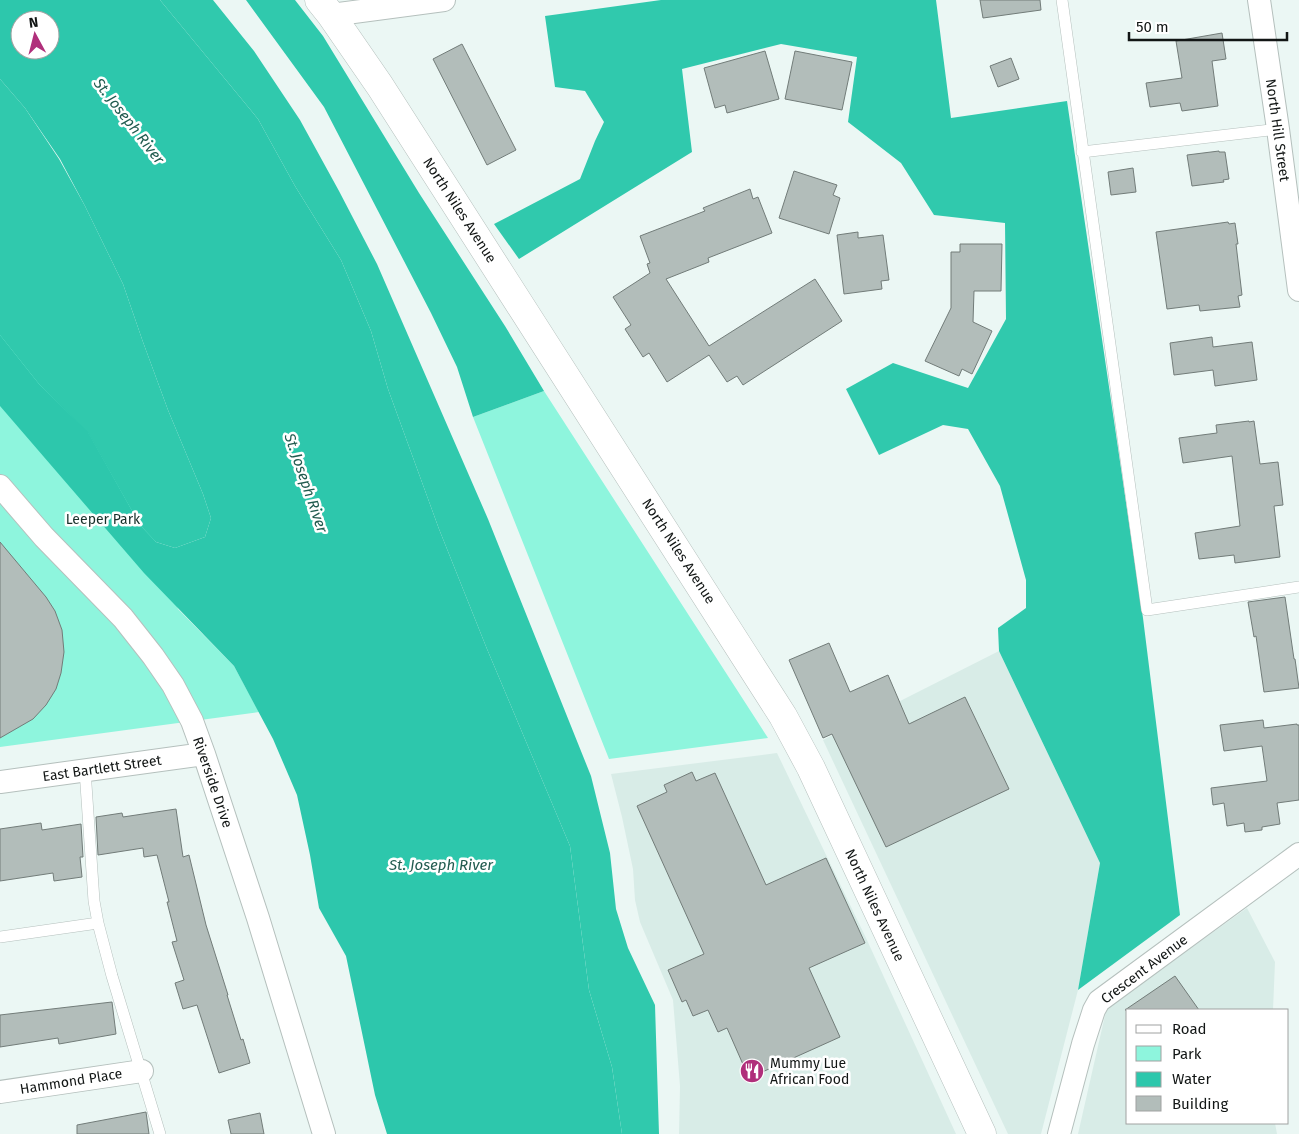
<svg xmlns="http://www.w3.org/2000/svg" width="1299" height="1134" font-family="'Fira Sans',sans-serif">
<rect width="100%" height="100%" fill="#ebf7f4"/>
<path fill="#d8ece7" d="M999 651 1100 863 1078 990 1041 1134H1008L823 740Z
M777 753 866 938 956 1134H679L680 1086 673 1000 640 922 635 900 633 869 622 817 611 774Z
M1247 908 1275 962 1273 1010H1128V1123H1275L1277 1134H1078L1106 1011 1112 1004Z"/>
<path fill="#8ef5dd" d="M0 79 178 609 234 666 259 712 0 747Z
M544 391 768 738 609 759 473 417Z"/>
<path fill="#30c9ad" d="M160 0H213L254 51 300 120 339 191 377 264 488 519 591 776 610 853 616 909 628 948 655 1005 659 1134H622L612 1067 589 990 570 846 487 649 439 529 388 389 371 331 341 260 295 186 258 119Z
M246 0H295L323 36 419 193 505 326 544 391 473 417 457 367 431 313 324 107Z
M661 0H936L951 118 1067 101 1143 618 1180 915 1078 990 1100 863 999 651 998 628 1026 608V580L1000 486 968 429 943 425 879 455 846 389 893 363 968 388 1006 319 1005 223 934 215 901 163 848 122 857 57 781 44 682 69 692 152 519 259 494 224 580 179 595 141 604 122 585 91 555 87 545 16Z
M0 79 25 108 59 159 85 206 123 284 143 342 168 410 203 494 211 518 205 537 175 548 156 542 140 525 88 433 39 384 0 335Z"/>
<path fill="#2dc7ac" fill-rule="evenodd" d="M0 0H160L258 119 295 186 341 260 371 331 388 389 439 529 487 649 570 846 589 990 612 1067 622 1134H387L375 1095 346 956 319 908 310 855 297 795 273 739 234 666 144 573 0 406V335L39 384 88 432 140 525 156 542 175 548 205 537 211 518 203 494 168 410 143 342 123 284 85 206 60 159 25 108 0 79ZM20 20H50V50H20Z"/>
<path fill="#b2bdba" stroke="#727c79" d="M980 0H1040L1041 10 983 18Z
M1222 33 1226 59 1212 61 1218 106 1182 111 1180 103 1150 107 1146 83 1182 78 1176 41Z
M462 44 516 150 487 165 433 59Z
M765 51 779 99 727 113 725 105 715 108 704 68Z
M795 51 852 62 842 110 785 99Z
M1011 58 1019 79 998 87 990 66Z
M1219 151V152H1225L1229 179 1223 180 1224 182 1192 186 1187 155Z
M1133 168 1136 192 1111 195 1108 172Z
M794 171 837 185 833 195 840 198 829 234 779 218Z
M750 189 753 199 758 197 772 233 708 258 709 262 666 279 709 346 815 279 842 321 743 385 737 376 727 382 709 355 667 382 649 353 643 357 625 329 631 325 613 297 650 273 647 264 650 263 640 236 705 211 703 208Z
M1228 222 1229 224 1235 223 1238 244H1236L1242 295 1238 296 1240 307 1200 311 1199 305 1167 309 1156 232Z
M858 232V238L883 235 889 280 881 281 882 289 844 294 837 235Z
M960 244H1002L1001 291H974L973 322 992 331 972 374 962 369 959 376 925 361 951 308V252H960Z
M1212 337 1213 347 1252 342 1257 380 1215 386 1213 370 1174 375 1170 343Z
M1249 421V422L1254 421 1260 464 1278 462 1283 505 1274 506 1280 557 1235 563 1234 555 1199 559 1195 533 1240 526 1232 456 1183 463 1179 438 1217 433 1216 425Z
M0 542 46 597 55 611 62 630 64 652 61 673 56 689 46 705 33 719 0 738Z
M1285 597 1294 659H1295L1299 688 1264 692 1256 636 1254 637 1248 602Z
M829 643 850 692 888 675 909 724 965 697 1009 789 886 847 832 734 823 738 789 660Z
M1263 720 1264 728 1297 724V725H1299V800L1277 803 1280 824 1262 827V830L1245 832 1244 823 1227 826 1224 803 1213 805 1211 788 1267 781 1262 746 1224 751 1220 725Z
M692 772 696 781 715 773 766 885 826 858 865 943 809 968 840 1037 749 1078 727 1028 718 1032 708 1010 693 1016 686 1000 682 1002 668 970 704 954 637 806 667 792 664 785Z
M176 809 183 857 189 855 206 925 228 995H227L241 1040 243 1039 250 1063 219 1073 197 1005 183 1009 175 983 184 980 172 942 177 941 167 902H169L157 855 144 857 143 848 98 855 96 817 122 813 123 817Z
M41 823 42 830 81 824 83 857H80L82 877 54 881 53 873 0 881V829Z
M1175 976 1199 1010H1125Z
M112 1002 116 1034 59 1044 58 1038 0 1047V1015Z
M146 1112 149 1134H77V1125Z
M260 1113 264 1134H231L228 1120Z"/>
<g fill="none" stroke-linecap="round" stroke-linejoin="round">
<g stroke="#b5c0bd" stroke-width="12">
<path id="service" d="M1062 0 1147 610 1299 587
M1082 152 1278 129
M85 770 94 901 98 923 112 976 160 1134
M0 937 98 923"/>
</g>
<g stroke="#b5c0bd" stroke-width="24">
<path id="minor" d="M1259 0 1278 129 1299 290
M331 15 444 0
M0 486 44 537 123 618 153 656 173 685 192 721 204 754 258 918 324 1134
M0 782 204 754
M0 1092 142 1071
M1059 1134 1083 1044 1094 1010 1099 1001 1299 854"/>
</g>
<g stroke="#b5c0bd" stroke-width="29">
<path id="tertiary" d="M319 0 331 15 380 86 783 716 811 768 982 1134"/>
</g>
<use href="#service" stroke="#fff" stroke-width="11"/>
<use href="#minor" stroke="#fff" stroke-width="22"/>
<use href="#tertiary" stroke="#fff" stroke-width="28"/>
</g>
<defs>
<g id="restaurant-disc" transform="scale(1.25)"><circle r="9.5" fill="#b02f7b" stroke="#fff"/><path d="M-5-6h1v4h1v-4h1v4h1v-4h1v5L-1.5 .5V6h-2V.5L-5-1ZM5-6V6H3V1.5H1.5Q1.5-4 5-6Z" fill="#fff"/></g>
</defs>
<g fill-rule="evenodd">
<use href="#restaurant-disc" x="752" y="1071"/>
</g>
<g text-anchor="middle" stroke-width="5" stroke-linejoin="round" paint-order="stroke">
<g font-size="14" fill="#121615" stroke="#fff">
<text transform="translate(1278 130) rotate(82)" y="5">North Hill Street</text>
<text transform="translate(460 210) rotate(57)" y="5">North Niles Avenue</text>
<text transform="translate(679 551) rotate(57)" y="5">North Niles Avenue</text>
<text transform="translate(102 768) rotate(-8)" y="5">East Bartlett Street</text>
<text transform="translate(213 782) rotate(71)" y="5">Riverside Drive</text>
<text transform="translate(875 905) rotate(65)" y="5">North Niles Avenue</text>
<text transform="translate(1144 969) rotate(-37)" y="5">Crescent Avenue</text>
<text transform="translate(71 1081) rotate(-9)" y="5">Hammond Place</text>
</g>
<g font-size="14" fill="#18302a" stroke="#fff">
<text x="103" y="524">Leeper Park</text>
</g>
<g font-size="14" fill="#121615" stroke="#fff" text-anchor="start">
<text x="770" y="1068">Mummy Lue<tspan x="770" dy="16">African Food</tspan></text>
</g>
<g font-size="15" font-style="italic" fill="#215b4f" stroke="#fff">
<text transform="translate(129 121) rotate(52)" y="5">St. Joseph River</text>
<text transform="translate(306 483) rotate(71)" y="5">St. Joseph River</text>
<text x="441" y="870">St. Joseph River</text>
</g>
</g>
<rect x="1126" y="1009" width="162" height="115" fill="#ffffff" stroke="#a0a2a1"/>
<rect x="1136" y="1025" width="25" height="8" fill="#ffffff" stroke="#a0a2a1"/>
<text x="1172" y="1034" font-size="15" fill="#121615">Road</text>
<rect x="1136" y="1046" width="25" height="15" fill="#8ef5dd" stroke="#a0a2a1"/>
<text x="1172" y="1059" font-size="15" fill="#121615">Park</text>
<rect x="1136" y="1072" width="25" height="15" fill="#2dc7ac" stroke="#a0a2a1"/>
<text x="1172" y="1084" font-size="15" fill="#121615">Water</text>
<rect x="1136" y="1096" width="25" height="15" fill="#b2bdba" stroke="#a0a2a1"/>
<text x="1172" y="1109" font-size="15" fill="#121615">Building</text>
<g transform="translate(35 35) rotate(353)"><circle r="24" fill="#ffffff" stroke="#a0a2a1"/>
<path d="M0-4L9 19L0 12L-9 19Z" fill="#b02f7b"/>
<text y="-8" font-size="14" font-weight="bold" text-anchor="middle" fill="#121615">N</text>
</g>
<path d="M1129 32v8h158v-8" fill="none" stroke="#121615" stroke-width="2.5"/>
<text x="1136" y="32" font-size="15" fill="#121615" stroke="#ffffff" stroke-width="4" paint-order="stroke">50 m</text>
</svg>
